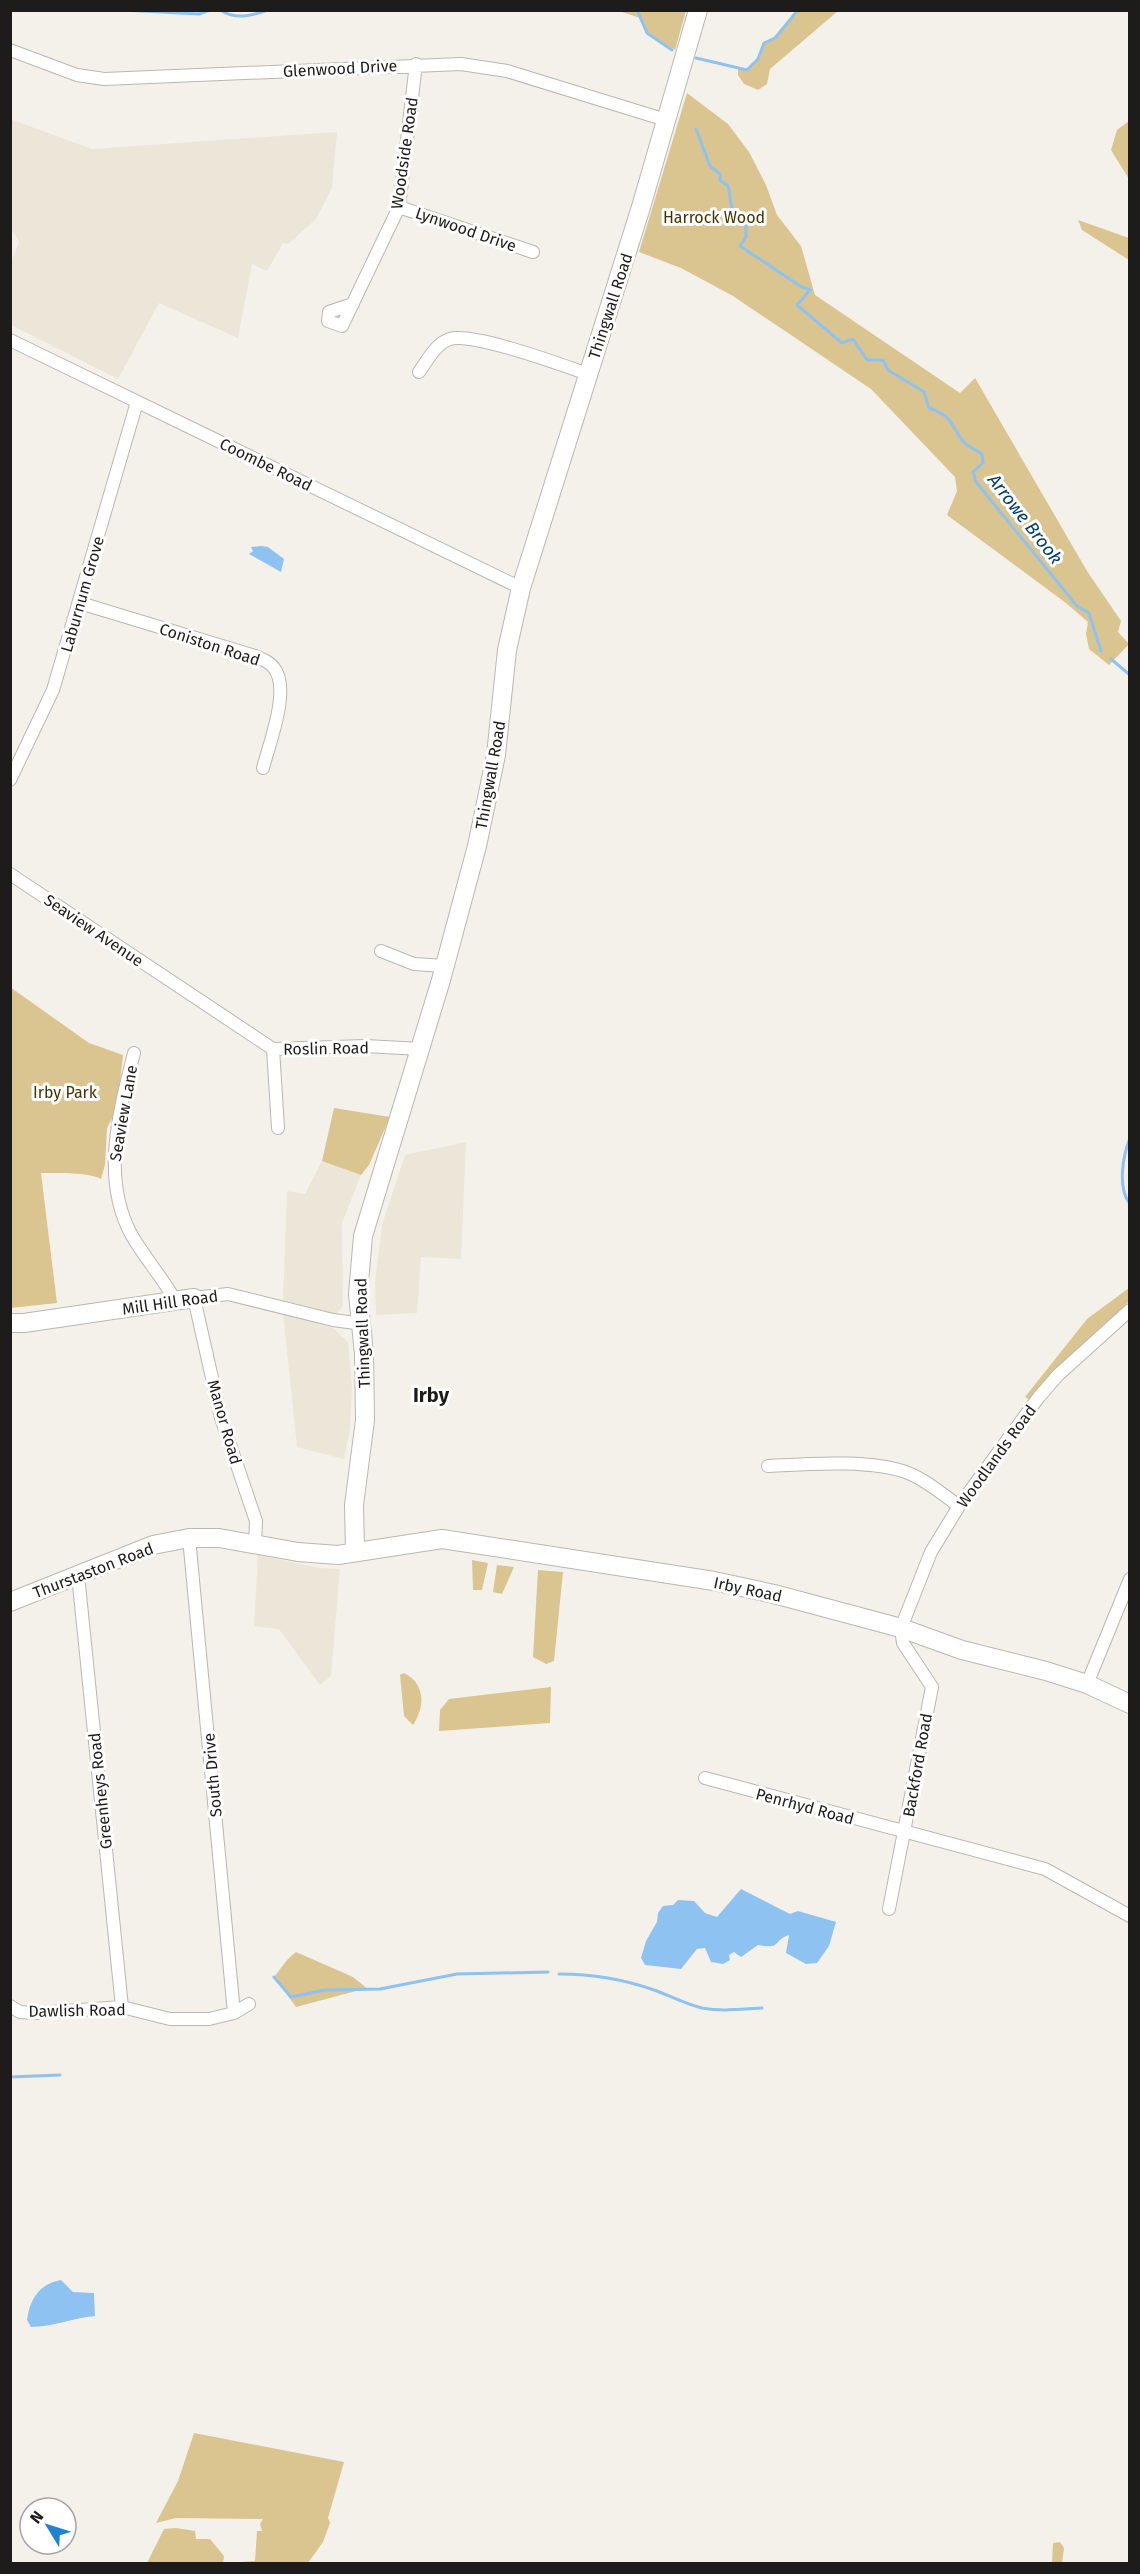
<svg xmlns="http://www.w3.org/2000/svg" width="1140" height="2574" font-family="'Fira Sans',sans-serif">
<rect width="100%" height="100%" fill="#f4f1ea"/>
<path fill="#ece6d8" d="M10 119 92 149 337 132 332 188 316 219 288 244 283 243 267 271 252 264 238 338 159 303 118 379 11 325V262L19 242 14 233 11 231Z
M466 1142 461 1259 421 1257 417 1313 376 1315 375 1282 382 1225 405 1155Z
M322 1161 361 1175 342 1223 343 1306 335 1315 283 1300 287 1191 305 1194Z
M283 1313 333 1328 348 1342 352 1390 350 1429 344 1459 297 1447Z
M258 1555 320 1568 340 1569 331 1676 320 1685 279 1629 254 1626Z"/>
<path fill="#dac591" d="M619 11H686L675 50 647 33 640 18Z
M798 11H838L770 69 767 84 758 90 744 84 738 75V67L747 70 758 59 764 43 775 38Z
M687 93 728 124 749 152 766 185 777 215 801 246 815 295 960 393 975 378 1087 571 1121 621 1118 632 1129 644 1109 665 1089 649 1086 634 1088 622 1066 603 947 515 957 491 955 477 871 389 733 296 681 268 639 252Z
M1129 121V179L1111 150 1117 130Z
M1078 220 1129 238V260L1082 230Z
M10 987 89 1043 123 1055 117 1109 107 1128 105 1165 101 1179C89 1172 56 1173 41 1173L57 1303 11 1308Z
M334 1108 390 1117 369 1165 361 1175 322 1161Z
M1129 1288V1301L1032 1401 1025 1397 1087 1319Z
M472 1560 488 1563 482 1590H473Z
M497 1565 514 1567 502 1594 493 1592Z
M538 1570 563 1572 554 1661 546 1664 533 1657Z
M404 1673C426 1684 425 1707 413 1725L404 1716 400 1675Z
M551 1687 550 1723 439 1731 440 1710 449 1699Z
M296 1952 353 1977 369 1990 356 1991 296 2007 274 1977 287 1960Z
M194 2433 344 2462 328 2518 330 2523 323 2542 308 2563H227L255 2561 257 2531H262L260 2524 263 2519 176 2518 156 2523 178 2481Z
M176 2528 195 2531 196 2539H210L224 2556 223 2563H147L164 2529Z
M1060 2542 1064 2548 1062 2563H1052L1053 2543Z"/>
<path fill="#8ec2f1" d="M261 546 268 547 284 559 281 572 249 554 253 551 251 547Z
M741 1889 790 1914 798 1911 836 1922 829 1946 817 1963 806 1964 786 1953 789 1935C773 1940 782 1950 758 1945L741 1957 734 1952 729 1955 730 1960 723 1964 711 1962 705 1948 697 1949 681 1969 645 1965 641 1958 646 1941 657 1922 658 1913 663 1906 673 1905 678 1900 694 1901 705 1913 717 1917Z
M61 2280 73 2292 94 2293 95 2316C73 2318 53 2327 31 2327L27 2320C30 2299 39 2284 61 2280Z"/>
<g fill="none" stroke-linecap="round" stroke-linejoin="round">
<path stroke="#8ec2f1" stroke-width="3" d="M122 10 199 14 210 10
M220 10C236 20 251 16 268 10
M637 10 647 33 672 50
M696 58 747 70 758 59 764 43 775 38 798 10
M696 129 710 166 720 174V180L728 186C732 200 728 218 746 220V237L740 246 800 286 810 290 797 305 842 343 853 339 867 360H883L888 370 924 392 929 408C952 416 949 422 962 440 966 446 976 450 982 454L983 463 973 472 976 482 1077 606 1089 613 1101 651
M1111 659 1130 675
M1130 1138C1123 1155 1117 1188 1130 1204
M559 1974C592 1974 623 1979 654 1990 671 1996 685 2004 702 2008 722 2012 742 2009 762 2008
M274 1977 291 1997 325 1990 380 1989 457 1974 548 1972
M10 2077 60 2075"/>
<g stroke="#bab7b1" stroke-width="14">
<path id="street" d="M10 50 77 75 104 79 461 64 507 71 666 120
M399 207 533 252
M353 304 329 312 328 321 342 326 399 207 416 64
M10 340 521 588
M419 372C427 361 436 343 450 339 473 332 562 365 588 374
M80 603 255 656C262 659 270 662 274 668 291 689 269 744 263 768
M10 780 53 690 137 402
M10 874 273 1049 365 1046 421 1049
M381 951 414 964 445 966
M273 1049 278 1128
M134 1053C119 1112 101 1178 131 1234 144 1257 162 1277 175 1300
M768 1466C806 1464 873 1459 908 1473 926 1480 942 1494 959 1506
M189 1538 234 2013
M255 1544 256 1521 221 1418 194 1298 228 1294 333 1320 363 1324
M78 1575 122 2007
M1087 1684 1130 1579
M705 1778 1045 1869 1130 1916
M889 1909 932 1687 903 1643 901 1628 931 1552 959 1506 1038 1398 1058 1375 1130 1310
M10 2006 20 2012 37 2013 122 2007 170 2019H209L234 2013 249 2004"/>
</g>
<g stroke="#bab7b1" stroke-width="20">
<path id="secondary" d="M10 1323H24L194 1298
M355 1551 354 1505 365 1420 364 1354 358 1294 363 1236 441 980 477 846 496 755 507 650 521 588 641 207 698 10
M10 1602 153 1545 189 1538H219L298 1552 338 1555 442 1539 714 1581 774 1594 901 1628 962 1650 1046 1671 1087 1684 1130 1704"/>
</g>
<use href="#street" stroke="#fff" stroke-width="12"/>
<use href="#secondary" stroke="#fff" stroke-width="18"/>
</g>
<g text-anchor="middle" stroke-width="6" stroke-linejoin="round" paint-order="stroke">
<g font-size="16" fill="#1d1c1a" stroke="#fff">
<text transform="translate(340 68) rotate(-3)" y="6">Glenwood Drive</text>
<text transform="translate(404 153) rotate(-82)" y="6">Woodside Road</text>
<text transform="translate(466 229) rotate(19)" y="6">Lynwood Drive</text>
<text transform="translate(610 306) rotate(-72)" y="6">Thingwall Road</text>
<text transform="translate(266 464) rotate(26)" y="6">Coombe Road</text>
<text transform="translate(82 594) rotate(-74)" y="6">Laburnum Grove</text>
<text transform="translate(210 644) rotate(18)" y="6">Coniston Road</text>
<text transform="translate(490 775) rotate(-80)" y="6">Thingwall Road</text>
<text transform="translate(94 930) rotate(34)" y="6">Seaview Avenue</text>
<text transform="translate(326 1048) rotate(-1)" y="6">Roslin Road</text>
<text transform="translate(123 1113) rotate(-80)" y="6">Seaview Lane</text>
<text transform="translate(170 1302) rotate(-8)" y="6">Mill Hill Road</text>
<text transform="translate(362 1333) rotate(-92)" y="6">Thingwall Road</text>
<text transform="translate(225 1422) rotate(74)" y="6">Manor Road</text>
<text transform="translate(996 1456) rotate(-54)" y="6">Woodlands Road</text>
<text transform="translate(93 1570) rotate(-21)" y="6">Thurstaston Road</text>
<text transform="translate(748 1589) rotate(12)" y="6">Irby Road</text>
<text transform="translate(917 1765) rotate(-80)" y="6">Backford Road</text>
<text transform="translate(212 1775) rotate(-95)" y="6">South Drive</text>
<text transform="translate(100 1791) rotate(-96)" y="6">Greenheys Road</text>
<text transform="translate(805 1806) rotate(15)" y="6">Penrhyd Road</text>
<text transform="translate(77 2010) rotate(-1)" y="6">Dawlish Road</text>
</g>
<g font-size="16" fill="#433300" stroke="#fff">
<text x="714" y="223">Harrock Wood</text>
<text x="65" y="1098">Irby Park</text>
</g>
<g font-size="18" font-style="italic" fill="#003f69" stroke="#fff">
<text transform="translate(1025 519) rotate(52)" y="6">Arrowe Brook</text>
</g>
<g font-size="20" font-weight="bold" fill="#1d1c1a" stroke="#fff">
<text x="431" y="1402">Irby</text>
</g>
</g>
<rect width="1140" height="2574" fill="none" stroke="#1d1c1a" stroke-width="24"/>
<g transform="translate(48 2526) rotate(308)"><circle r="28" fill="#ffffff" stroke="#a5a4a3" stroke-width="1.5"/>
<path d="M0-4.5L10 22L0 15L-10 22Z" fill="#1e84cf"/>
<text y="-9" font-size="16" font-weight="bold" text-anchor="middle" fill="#1d1c1a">N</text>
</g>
</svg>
